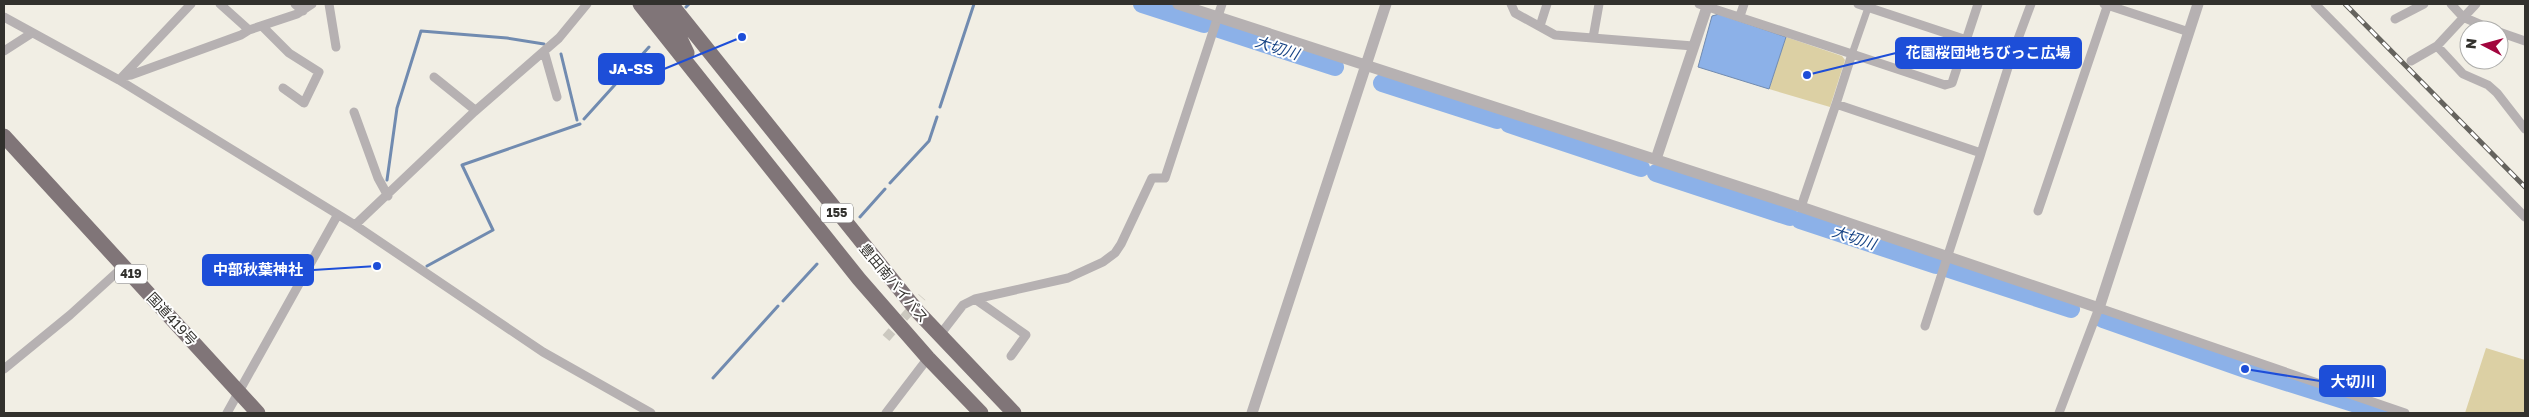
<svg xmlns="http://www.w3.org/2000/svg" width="2529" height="417" font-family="'Golos Text','Noto Sans JP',sans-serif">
<rect width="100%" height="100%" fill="#f1eee4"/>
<path fill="#dcd0a4" d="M1786 37 1842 56 1845 60 1830 107 1769 89Z
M2486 348 2525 360V413H2465Z"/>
<path fill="#8cb1e8" stroke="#718bb0" d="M1719 14 1786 37 1769 89 1698 67 1712 16Z"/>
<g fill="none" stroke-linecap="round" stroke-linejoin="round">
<path stroke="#718bb0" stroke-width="3" d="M686 7 689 4
M561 54 577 120
M940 107 974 4
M584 119 649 47
M387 180 397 108 421 31 507 38 544 44
M890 183 929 141 937 117
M860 217 885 189
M427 266 493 230 462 165 580 124
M783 301 817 264
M713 378 778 306"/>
<path stroke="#8cb1e8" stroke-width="18" d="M1142 4 1204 24
M1219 29 1335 67
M1382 83 1497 120
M1509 124 1641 168
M1656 173 1790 217
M1800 220 1936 265
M1946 268 2071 309
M2103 319 2245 369 2385 413"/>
<path stroke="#cbc8bf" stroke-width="9" stroke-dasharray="9 4.5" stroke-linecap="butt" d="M886 338 922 297"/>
<path stroke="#b6b1b2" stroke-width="7" d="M1852 54 1869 5"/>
<path stroke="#b6b1b2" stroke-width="9" d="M220 4 249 30 297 14 312 4
M295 4 303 11
M329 4 336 47
M1511 4 1515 13 1555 35 1693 46
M1699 4 1852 54
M1858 4 2012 55 1981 153 1836 104 1852 54 1945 85 1952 83 1978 4
M2104 4 2189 32
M2315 4 2525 217
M2451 4 2463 17 2493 30
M1740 16 1744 4
M4 17 119 80 355 225 543 352 651 413
M2395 19 2424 4
M262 26 289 53 319 72 304 103 283 88
M1540 26 1547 4
M2499 32 2525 41
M1593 38 1599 4
M2437 46 2463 74 2488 85 2497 93 2525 129
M4 51 32 33
M544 51 557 97
M2012 55 2031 4
M2411 61 2437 46 2476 4
M123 76 131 75 241 35 249 30
M434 77 475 110
M121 78 191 4
M354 112 378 178 388 196
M1801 207 1836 104
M2038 211 2108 4
M355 225 474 112 559 38 587 4
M975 299 1026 335 1011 356
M1925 326 1981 153
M939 336 963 305 975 299 1068 278 1103 262 1115 253 1121 244 1152 178H1165L1222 4
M4 369 70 315 124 266
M227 413 337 216
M886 413 928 358
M2059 413 2099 308 2405 413"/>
<path stroke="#b6b1b2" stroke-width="11" d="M1178 4 1801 207 2099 308 2198 4
M1656 159 1708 4
M1252 413 1386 4"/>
<path stroke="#807578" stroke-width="15" d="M640 4 859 279 928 358 981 413
M656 4 678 34 687 53
M671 4 918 312 1014 413
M4 136 258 413"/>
<g stroke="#65635e" stroke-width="5">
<path id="rail" d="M2345 4 2525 187"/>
</g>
<use href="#rail" stroke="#fff" stroke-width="3" stroke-dasharray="9" stroke-linecap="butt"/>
</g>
<g text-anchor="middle" stroke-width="4" stroke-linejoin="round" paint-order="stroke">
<g fill="#fff" stroke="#706f6c" stroke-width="1">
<rect x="821" y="203.5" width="32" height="19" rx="4"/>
<rect x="115" y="264.5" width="32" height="19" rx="4"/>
</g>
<g font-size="12" font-weight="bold" fill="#32312d">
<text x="837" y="217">155</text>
<text x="131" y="278">419</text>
</g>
<g font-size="14" fill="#32312d" stroke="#fff">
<text transform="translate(894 283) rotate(50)" y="5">豊田南バイパス</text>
<text transform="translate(172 319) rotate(47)" y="5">国道419号</text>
</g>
<g font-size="15" font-style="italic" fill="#174485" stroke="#fff">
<text transform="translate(1277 48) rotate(18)" y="5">大切川</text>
<text transform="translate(1854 238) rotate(18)" y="5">大切川</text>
</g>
</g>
<path fill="none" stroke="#1d4ed8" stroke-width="2" d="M1807 75L1896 53M742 37L664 69M377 266L313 270M2245 369L2320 381"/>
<g fill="#1d4ed8" stroke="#fff" stroke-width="2">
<circle cx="1807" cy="75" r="5"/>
<circle cx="742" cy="37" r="5"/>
<circle cx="377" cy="266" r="5"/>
<circle cx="2245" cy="369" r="5"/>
</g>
<g fill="#1d4ed8" stroke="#1d4ed8" stroke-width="2">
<rect x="1896" y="38" width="185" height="30" rx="5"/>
<rect x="599" y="54" width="65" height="30" rx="5"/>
<rect x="203" y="255" width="110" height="30" rx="5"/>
<rect x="2320" y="366" width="65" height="30" rx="5"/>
</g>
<g font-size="15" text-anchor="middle" font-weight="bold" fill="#fff">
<text x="1988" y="58">花園桜団地ちびっこ広場</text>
<text x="631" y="74">JA-SS</text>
<text x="258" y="275">中部秋葉神社</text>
<text x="2353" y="387">大切川</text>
</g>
<rect width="2529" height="417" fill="none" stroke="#32312d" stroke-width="10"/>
<g transform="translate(2484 45) rotate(276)"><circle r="24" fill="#ffffff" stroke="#adadab"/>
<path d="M0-4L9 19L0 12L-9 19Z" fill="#a2053d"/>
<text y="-8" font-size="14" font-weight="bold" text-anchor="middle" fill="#32312d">N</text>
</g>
</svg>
